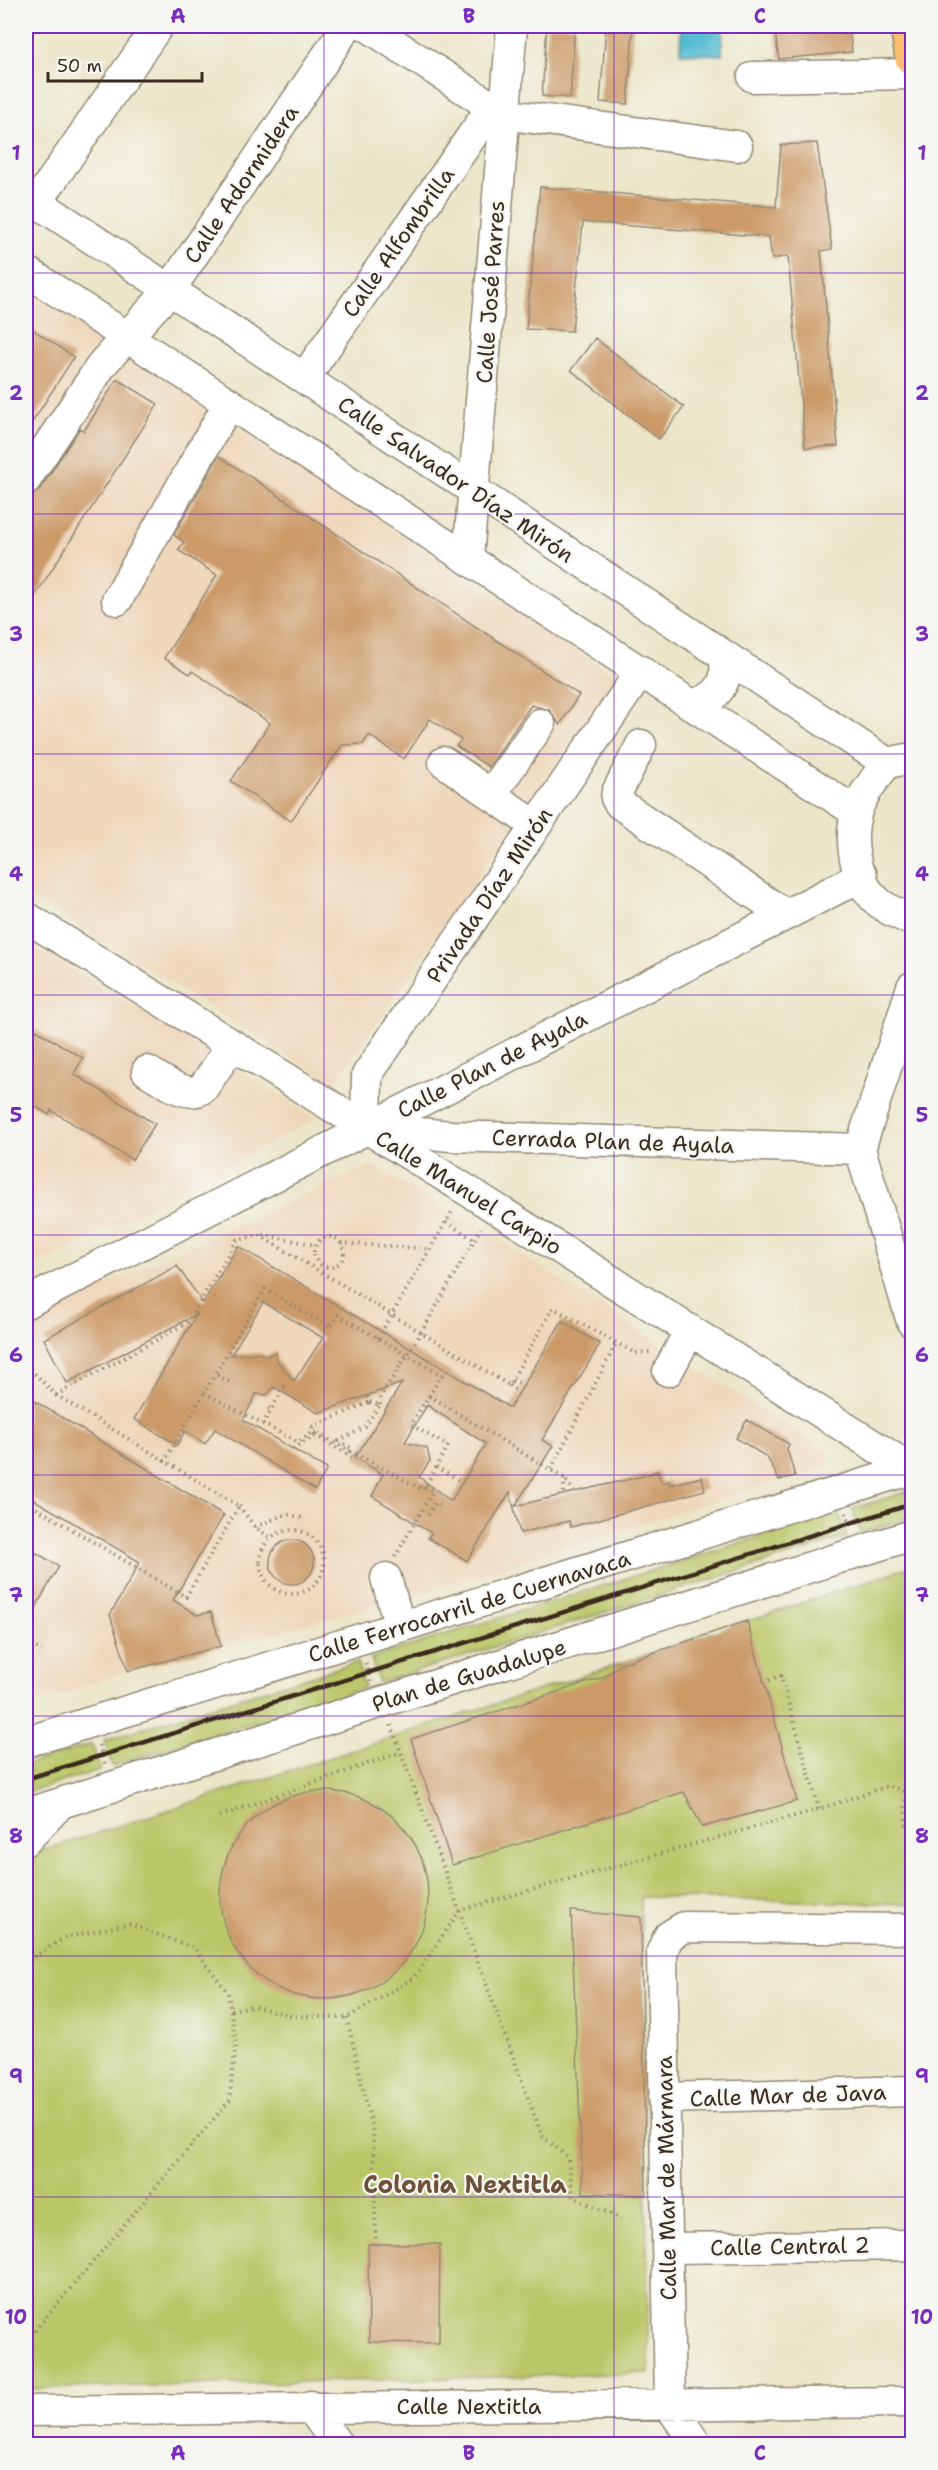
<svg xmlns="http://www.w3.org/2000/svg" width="938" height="2470" font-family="'Shantell Sans',sans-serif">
<rect width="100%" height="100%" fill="#f6f6f2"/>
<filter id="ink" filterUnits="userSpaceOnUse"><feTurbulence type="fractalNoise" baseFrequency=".0167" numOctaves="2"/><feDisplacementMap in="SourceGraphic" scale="12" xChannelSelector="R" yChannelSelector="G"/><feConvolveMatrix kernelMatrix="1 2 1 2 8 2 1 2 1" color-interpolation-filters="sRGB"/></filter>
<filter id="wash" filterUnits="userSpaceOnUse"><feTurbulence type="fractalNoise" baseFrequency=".008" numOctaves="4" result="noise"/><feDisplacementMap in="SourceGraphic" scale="24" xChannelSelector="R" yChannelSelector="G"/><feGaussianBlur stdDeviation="1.35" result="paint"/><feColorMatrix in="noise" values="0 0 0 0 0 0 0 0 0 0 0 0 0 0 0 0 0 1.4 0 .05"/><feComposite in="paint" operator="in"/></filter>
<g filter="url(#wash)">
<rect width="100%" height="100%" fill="#ebe6c9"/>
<path fill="#eed7bb" d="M26 287 616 677 334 1084 26 894Z
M26 941 317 1118 26 1271Z
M371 1165 481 1229 827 1452 830 1461 825 1466 394 1601 128 1671 43 1701 26 1695V1319Z"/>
<path fill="#bac769" stroke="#7a7844" stroke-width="1.5" d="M912 1490V1517L860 1533 852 1509Z
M839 1512 847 1537 379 1683 371 1658Z
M912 1566V1904L641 1897 649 2373 26 2389V1856L622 1663Z
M357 1662 365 1688 112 1766 104 1740Z
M92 1744 100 1770 26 1793V1765Z"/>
<path fill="#53bbd0" stroke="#477277" stroke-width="1.5" d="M681 26H723L722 55 680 53Z"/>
<g id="blocks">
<path fill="#cb9a67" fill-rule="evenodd" d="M547 26H575L570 98 542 96Z
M606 26H633L628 104 600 102Z
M774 26H849L852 52 779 59Z
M817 143 832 249 821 251 838 446 805 448 788 256 772 259 769 237 583 222 572 331 526 329 540 187 776 207 781 145Z
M26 325 74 357 26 432Z
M595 338 684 407 659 439 571 370Z
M117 379 158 404 26 610V496L34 494 40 489 80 428 84 431Z
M219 456 579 695 560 725 549 710 531 705 489 767 456 746 461 740 430 719 404 759 369 735 363 744 342 745 291 821 231 781 270 723 192 671 190 674 164 658 217 575 178 550 184 542 174 535Z
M36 1030 83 1058 74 1074 155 1124 132 1160 51 1110 49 1115 26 1101V1048Z
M238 1246 510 1408 562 1321 600 1344 542 1440 553 1446 515 1506 647 1475 657 1471 662 1483 669 1481 670 1485 702 1477 705 1490 571 1527 569 1521 520 1533 510 1492 467 1561 428 1538 431 1533 372 1496 383 1474 355 1458 402 1383 318 1413 274 1387 267 1395 256 1394 243 1420 327 1469 315 1490 215 1429 205 1444 185 1431 177 1445 134 1419 197 1314 67 1383 44 1339 177 1266 203 1303ZM263 1302 323 1338 294 1381 277 1361 276 1352 266 1356 259 1353 231 1355ZM427 1405 486 1444 451 1501 419 1477 430 1461 427 1448 405 1442Z
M26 1396 224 1515 173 1600 197 1615 211 1612 221 1646 128 1671 110 1615 140 1562 26 1495Z
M747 1420 789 1444 787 1449 795 1476 779 1480 767 1457 736 1438Z
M270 1562a22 22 0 1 1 44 0a22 22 0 1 1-44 0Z
M26 1547 59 1566 36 1607 26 1601Z
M747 1621 797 1801 702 1827 684 1792 452 1865 411 1739 604 1677 623 1663Z
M220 1895a104 104 0 1 1 208 0a104 104 0 1 1-208 0Z
M571 1911 641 1917 646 2195 583 2193Z
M368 2244H440L439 2343 369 2342Z"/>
</g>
</g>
<g filter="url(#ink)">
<use href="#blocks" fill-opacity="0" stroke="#938874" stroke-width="1.5"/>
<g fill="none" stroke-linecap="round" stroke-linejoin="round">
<g stroke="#938874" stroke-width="33">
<path id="minor" d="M367 26 503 114 737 146
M753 77 912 74
M26 195 887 763
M37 202 158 26
M26 271 856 812
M305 377 492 107
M26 479 103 363 169 291 347 26
M468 558 512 26
M117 600 229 403
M641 671 367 1075 366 1128 451 1136 860 1149
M692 704C717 700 730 682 724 657
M641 745 617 792 616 798 620 804 786 915
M912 758 887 763C876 778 861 795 856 814 849 839 854 877 873 897 884 909 898 914 912 920
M444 762 536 826
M491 795 540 724
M26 917 465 1189 911 1469
M912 987 860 1149 912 1322
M147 1071C162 1079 186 1100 203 1088L232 1045
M26 1303 862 876
M668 1371 690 1330
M386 1578 400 1627
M26 1742 912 1469
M26 1814 912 1535
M26 1840 59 1805
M664 2098 912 2091
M667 2248 912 2245
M310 2406 337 2444
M26 2411C321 2406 617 2407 912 2402
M696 2444 670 2406 662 1951 669 1936 684 1927 912 1929"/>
</g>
<g stroke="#938874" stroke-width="36">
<path id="major" d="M907 26 912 58"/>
</g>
<path stroke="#938874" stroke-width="4" stroke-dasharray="1.5 4.5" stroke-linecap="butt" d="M446 1222 475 1240
M263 1235 316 1245
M314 1252a15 15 0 1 1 30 0a15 15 0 1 1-30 0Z
M341 1243 430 1249
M378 1338 453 1210
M26 1365 56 1395 187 1323 237 1240 259 1235 509 1385 553 1308 635 1353 650 1352
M512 1380 524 1385
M229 1382 215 1374 265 1289 330 1327 338 1315 442 1375 411 1425 448 1446 423 1490 320 1435 317 1430 298 1442 263 1424
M509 1385 519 1393
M204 1393 263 1424 271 1410
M429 1396 564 1478 574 1491
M380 1405 381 1396 421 1333 481 1228
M268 1408 271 1410 284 1387 288 1390
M312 1427 370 1402
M315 1435 355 1459
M293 1449 315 1436
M350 1452 352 1449 339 1441 365 1427 380 1405 370 1402 367 1396
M164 1462 215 1374
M436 1467 462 1482
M551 1469 616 1344
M564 1479V1494
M26 1502 186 1597 239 1506 56 1395
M239 1506 255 1527 271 1538
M846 1513 851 1528
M428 1515 435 1503 439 1506
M255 1527 286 1514 303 1518
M260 1562a32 32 0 1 1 64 0a32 32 0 1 1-64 0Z
M395 1557 433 1491 425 1486
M26 1642 42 1651
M366 1663 371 1682
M763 1682 781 1676 819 1809
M391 1725 542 2136 568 2157 573 2197 621 2219
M99 1745 105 1764
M912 1777C903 1798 903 1820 912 1841
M220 1816 401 1752
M26 1966 32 1958 66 1937 129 1924 194 1948 228 1993 236 2045 229 2101 26 2341
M231 2010 253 2006 293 2016 347 2018 414 1978 460 1910 819 1809 888 1786 906 1792
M347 2018 373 2132 376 2245"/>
<use href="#minor" stroke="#fff" stroke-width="30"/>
<use href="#major" stroke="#fbbe6e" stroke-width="33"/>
<path stroke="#3b2a1e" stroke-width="4.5" d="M26 1779 912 1504"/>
<path stroke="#938874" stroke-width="4" stroke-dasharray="1.5 4.5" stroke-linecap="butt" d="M312 1427 315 1435"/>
</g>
</g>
<path fill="none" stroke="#7b2cbf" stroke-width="1.5" stroke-opacity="0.55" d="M324 26V2444M614 26V2444M26 273H912M26 514H912M26 754H912M26 995H912M26 1235H912M26 1475H912M26 1716H912M26 1956H912M26 2197H912"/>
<g text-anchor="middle" stroke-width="4.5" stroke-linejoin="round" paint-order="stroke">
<g font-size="22" fill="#3b2a1e" stroke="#f6f6f2">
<text transform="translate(241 184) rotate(-56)" y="8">Calle Adormidera</text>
<text transform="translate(398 242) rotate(-55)" y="8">Calle Alfombrilla</text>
<text transform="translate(490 292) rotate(-86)" y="8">Calle José Parres</text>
<text transform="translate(456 479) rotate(34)" y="8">Calle Salvador Díaz Mirón</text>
<text transform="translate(489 895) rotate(-56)" y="8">Privada Díaz Mirón</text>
<text transform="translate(492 1064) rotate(-27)" y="8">Calle Plan de Ayala</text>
<text transform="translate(613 1141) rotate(2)" y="8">Cerrada Plan de Ayala</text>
<text transform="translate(469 1192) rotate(32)" y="8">Calle Manuel Carpio</text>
<text transform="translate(469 1606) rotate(-17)" y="8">Calle Ferrocarril de Cuernavaca</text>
<text transform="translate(469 1675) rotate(-17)" y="8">Plan de Guadalupe</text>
<text transform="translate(788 2095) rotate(-2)" y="8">Calle Mar de Java</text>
<text transform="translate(666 2178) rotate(-91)" y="8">Calle Mar de Mármara</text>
<text transform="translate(790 2246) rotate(-1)" y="8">Calle Central 2</text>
<text x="469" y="2414">Calle Nextitla</text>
</g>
<g font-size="24" font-weight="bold" fill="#6d5138" stroke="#f6f6f2">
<text x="465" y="2193">Colonia Nextitla</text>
</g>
</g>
<rect width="938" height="2470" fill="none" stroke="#f6f6f2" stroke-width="66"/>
<path d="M48 72v9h154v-9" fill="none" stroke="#3b2a1e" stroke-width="3"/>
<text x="57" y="72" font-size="18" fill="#3b2a1e" stroke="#f6f6f2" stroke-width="4.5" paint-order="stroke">50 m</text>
<rect x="33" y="33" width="872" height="2404" fill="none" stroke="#7b2cbf" stroke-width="2"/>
<g font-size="20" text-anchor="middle" font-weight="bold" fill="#7b2cbf">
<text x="178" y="23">A</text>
<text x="469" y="23">B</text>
<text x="760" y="23">C</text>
<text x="16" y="160">1</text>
<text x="922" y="160">1</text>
<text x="16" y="400">2</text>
<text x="922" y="400">2</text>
<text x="16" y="641">3</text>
<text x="922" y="641">3</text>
<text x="16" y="881">4</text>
<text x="922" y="881">4</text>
<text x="16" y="1122">5</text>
<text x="922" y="1122">5</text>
<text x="16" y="1362">6</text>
<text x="922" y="1362">6</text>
<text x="16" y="1602">7</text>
<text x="922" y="1602">7</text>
<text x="16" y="1843">8</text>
<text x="922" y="1843">8</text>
<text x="16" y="2083">9</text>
<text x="922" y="2083">9</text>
<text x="16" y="2324">10</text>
<text x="922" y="2324">10</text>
<text x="178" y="2460">A</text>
<text x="469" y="2460">B</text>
<text x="760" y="2460">C</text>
</g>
</svg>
